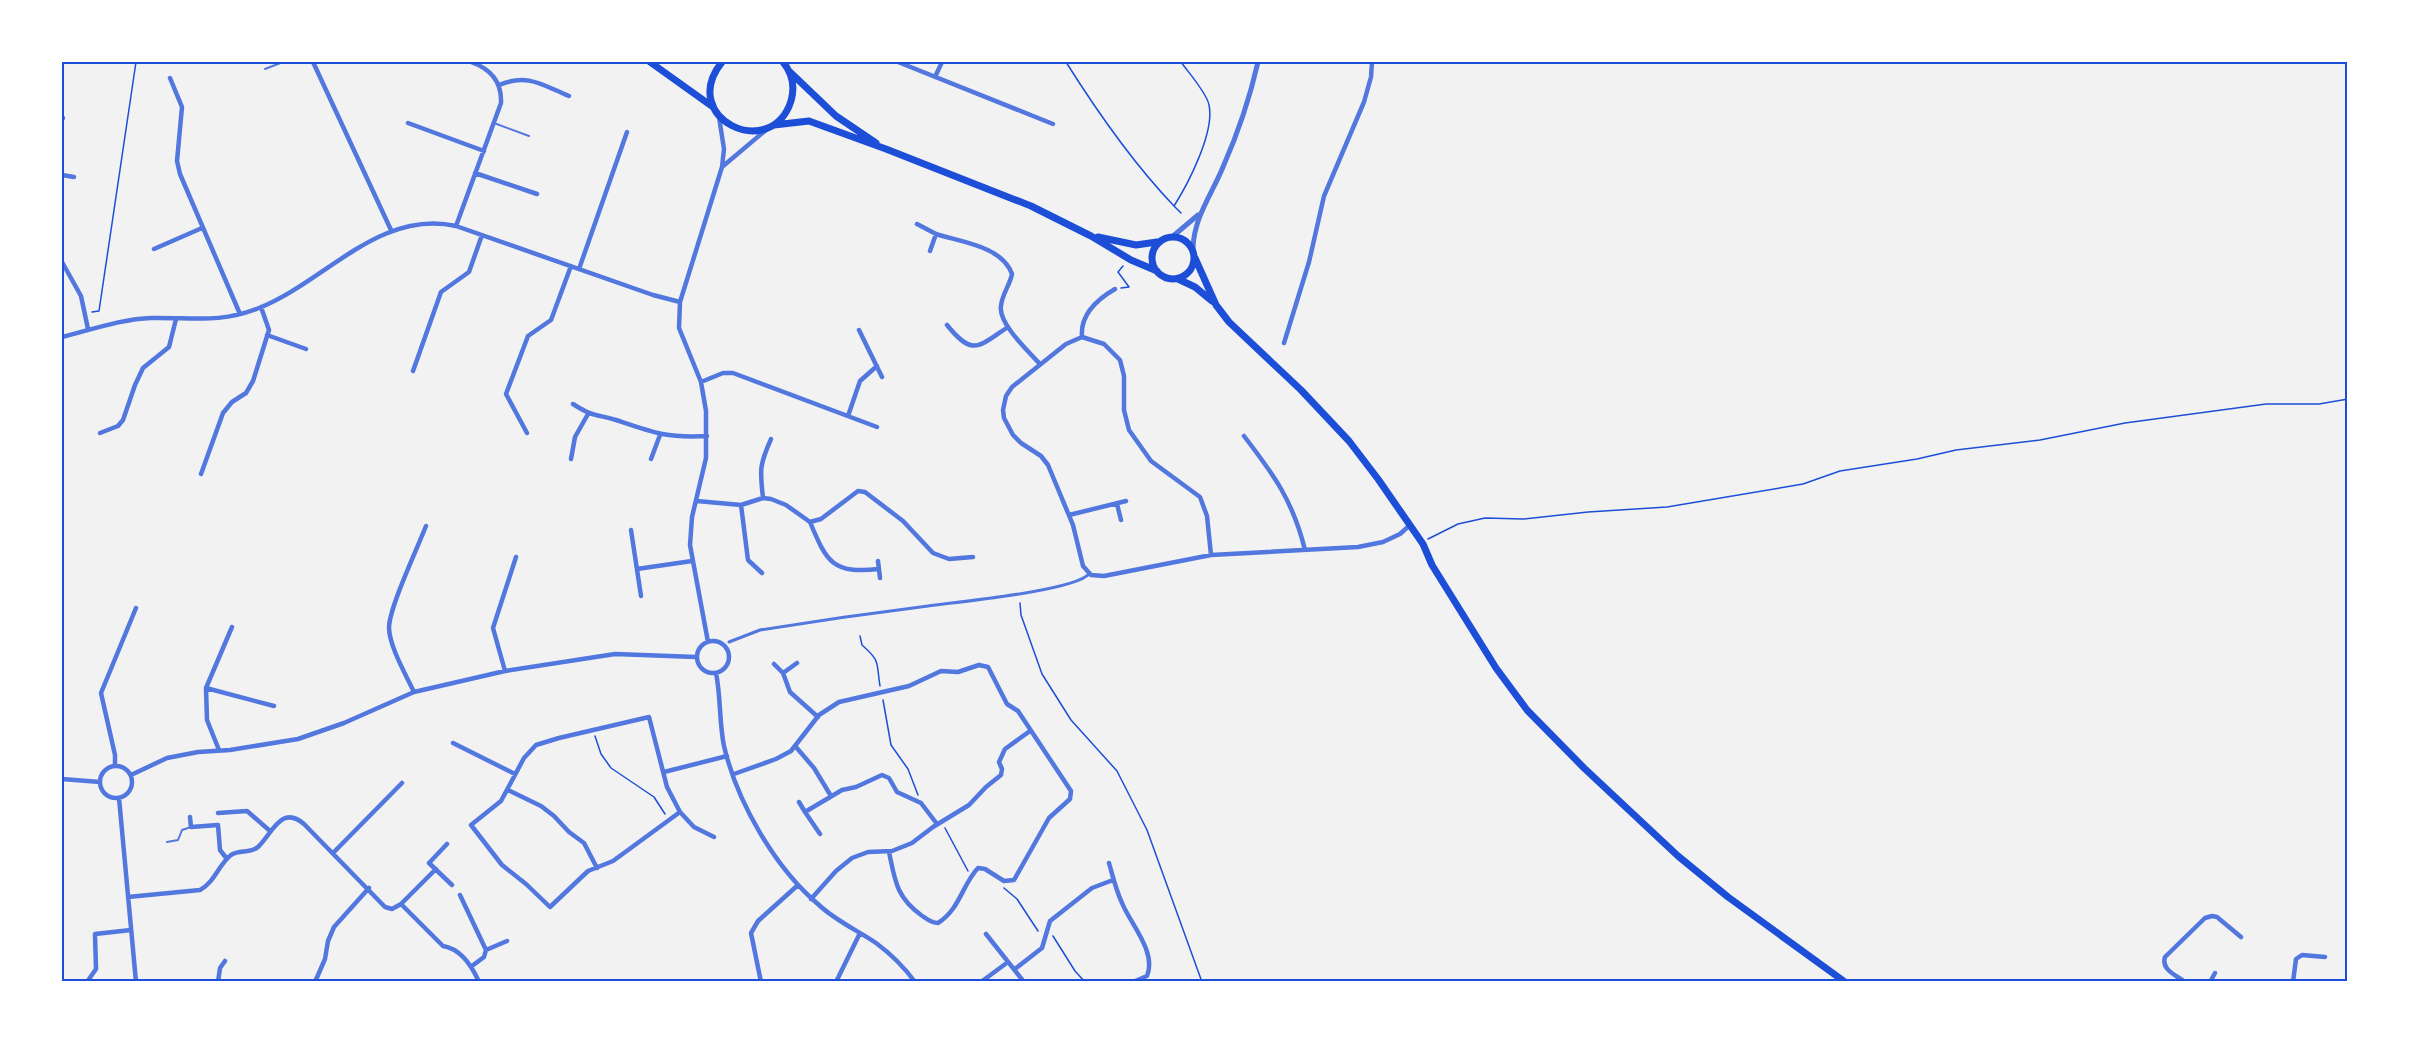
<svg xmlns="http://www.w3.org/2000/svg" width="2409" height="1043" font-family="'Public Sans',sans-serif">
<rect width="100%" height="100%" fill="#f2f2f2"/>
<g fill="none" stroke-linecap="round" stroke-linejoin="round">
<path stroke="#1d4ed8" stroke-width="1.5" d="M1066 62C1098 113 1132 162 1174 206
M1181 62C1188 72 1207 93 1209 105 1215 132 1188 184 1174 206L1181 213
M1121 288 1129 287 1118 272 1123 266
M92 312 99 311 136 62
M1428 539 1458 524 1485 518 1523 519 1588 512 1667 507 1803 484 1840 471 1917 459 1956 450 2040 440 2125 423 2266 404H2319L2348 399
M1020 603 1021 615 1042 674 1071 720 1117 771 1147 830 1202 982
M860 636 862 645C881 662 876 661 880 686
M883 700 891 745 908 769 918 795
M595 736 601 754 611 768 654 797 665 814
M945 828 968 871
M1004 888 1017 899 1038 931
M1053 936 1075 971 1085 982"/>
<path stroke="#5277de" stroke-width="2" d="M265 69 283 62
M494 123 529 136
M167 842 178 840 182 830 191 827"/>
<path stroke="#5277de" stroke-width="3" d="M729 642 760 630C816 621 872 613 928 606 956 602 1074 591 1089 574"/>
<path stroke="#5277de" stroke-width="4.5" d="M313 62 391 230
M898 62 1053 124
M935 77 942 62
M170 78 182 107 177 161 180 174 240 314
M499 85C528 73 542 85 569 96
M62 118H63
M408 123 484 151
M722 167 766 130
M475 173 537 194
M62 175 74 177
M917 224 936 234
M456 226 501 103C502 82 491 69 471 62
M154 249 202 228
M930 251 936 234C961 242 1002 246 1012 274 1010 285 1002 294 1001 306 998 323 1028 351 1040 364
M62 262 81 296 88 329
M579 269 627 132
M947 325C973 357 978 347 1008 327
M859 330 882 377
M267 335 306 349
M62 337C91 330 121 319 151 318 191 317 219 324 259 308 325 282 379 209 456 226L653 295 680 302
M1082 337C1080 315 1096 300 1115 289
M1284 343 1309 262 1324 196 1364 102 1371 77 1372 62
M413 371 441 292 469 272 482 235
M701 382 723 373H733L877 427
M573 404C593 417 596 414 616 420 654 433 666 438 707 436
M848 416 860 381 877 366
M100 433 118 426 123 420 135 385 143 368 169 347 176 319
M527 433 506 394 528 336 551 320 571 266
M1244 436C1274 475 1293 501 1305 550
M571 459 575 437 588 414
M651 459 660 435
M201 474 223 413 232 402 246 393 253 381 269 330 261 307
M763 498C760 470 759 466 771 439
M697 501 741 505 763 498 771 499 786 505 810 522 821 519 858 491 865 492 903 521 933 553 949 559 973 557
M1117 504 1121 520
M741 505 748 560 762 573
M1069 515 1126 501
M810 522C827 563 833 574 879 569
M631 530 641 596
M1211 555 1207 516 1200 497 1151 461 1129 430 1124 410V376L1120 360 1104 344 1082 337 1066 344 1012 387 1006 396 1003 410 1004 418 1013 435 1021 443 1041 456 1048 465 1073 525 1083 566 1091 575 1104 576 1211 555 1358 547 1383 542 1400 534 1410 525
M878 561 880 578
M637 569 692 561
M697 657a16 16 0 1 1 32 0a16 16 0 1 1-32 0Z
M708 642 690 545 692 517 706 458V411L701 382 679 328 680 302 722 167 724 149 719 117
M774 664 783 673 790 692 818 717
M505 671 493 628 516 557
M716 673C721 697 719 722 724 746 737 802 775 868 819 905 836 921 857 930 876 943 891 954 904 967 915 982
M783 673 797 663
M206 688 274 706
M414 692C406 675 389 646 389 627 390 606 417 549 426 526
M649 717 667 787 680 812 613 861 588 871 550 907 526 884 502 865 471 825 501 801 524 758 536 745 559 738Z
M453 743 515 774
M796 747 814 768 831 796
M219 750 207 720 206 688 232 627
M100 782a16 16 0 1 1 32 0a16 16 0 1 1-32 0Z
M115 766V755L101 693 136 608
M664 772 727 756
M734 774 776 759 791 751 819 715 839 702 909 686 941 671 958 672 979 665 988 667 1007 704 1018 711 1071 791 1070 799 1049 818 1014 880 1004 881 985 869 978 868C962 885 960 909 938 923 931 923 927 919 921 915 896 897 895 880 889 852
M131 775 167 758 198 752 230 750 298 739 344 723 414 692 505 671 615 654 696 657
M62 779 100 782
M508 790 541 806 554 816 569 832 584 843 597 868
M119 798 136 982
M799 802 805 812
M680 812 694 827 714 837
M218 813 247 811 270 831
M190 817 191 827 218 825 220 850 227 859
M820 834 805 812 842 790 856 787 882 775 889 778 897 792 921 803 937 824
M447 844 429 863 452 885
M333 853 402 783
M1109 863C1113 877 1116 890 1122 903 1130 923 1157 952 1147 976L1133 982
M460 895 486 950
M128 897 200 890C215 882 219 864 231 855 239 849 250 854 258 847 272 834 281 804 304 824L385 907 392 909 401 904 443 946C461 949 472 966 479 982
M811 899 836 871 852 858 868 852 892 851 912 843 933 827 969 805 986 787 1001 775 1002 769 999 762 1005 749 1030 731
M401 904 436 869
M986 934 1024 982
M472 966 484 957 486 950 507 941
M1015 969 1042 948 1050 921 1092 888 1113 880
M87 982 96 969 95 934 131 930
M218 982 220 968 225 961
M315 982 325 959 328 941 334 927 369 888
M761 982 751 933 758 921 798 885
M836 982 860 933
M981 982 1008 962
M2185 982C2176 975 2161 970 2165 957L2205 918 2212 916 2217 917 2241 937
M2210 982 2215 973
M2293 982 2296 959 2302 955 2325 957"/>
<path stroke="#5277de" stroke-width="5" d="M1172 237 1198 215
M1193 248C1194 217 1212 194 1223 167 1238 133 1250 97 1258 62"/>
<path stroke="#1d4ed8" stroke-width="7" d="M650 62 713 107
M722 62C677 118 771 163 791 101 795 87 792 73 783 62
M790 72 836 116 876 143
M774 125 809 121 886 149 1031 206 1091 236 1131 260 1157 271
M1152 258a21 21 0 1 1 42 0a21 21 0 1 1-42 0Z
M1098 237 1136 245 1157 242
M1195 258 1216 305 1229 322 1301 390 1349 441 1378 479 1423 544 1432 565 1496 668 1527 710 1584 768 1678 856 1728 897 1845 982
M1178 279 1195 287 1212 301"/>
</g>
<rect width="2409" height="1043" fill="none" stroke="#ffffff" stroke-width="126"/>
<rect x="63" y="63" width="2283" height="917" fill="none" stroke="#1d4ed8" stroke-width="2"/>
</svg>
